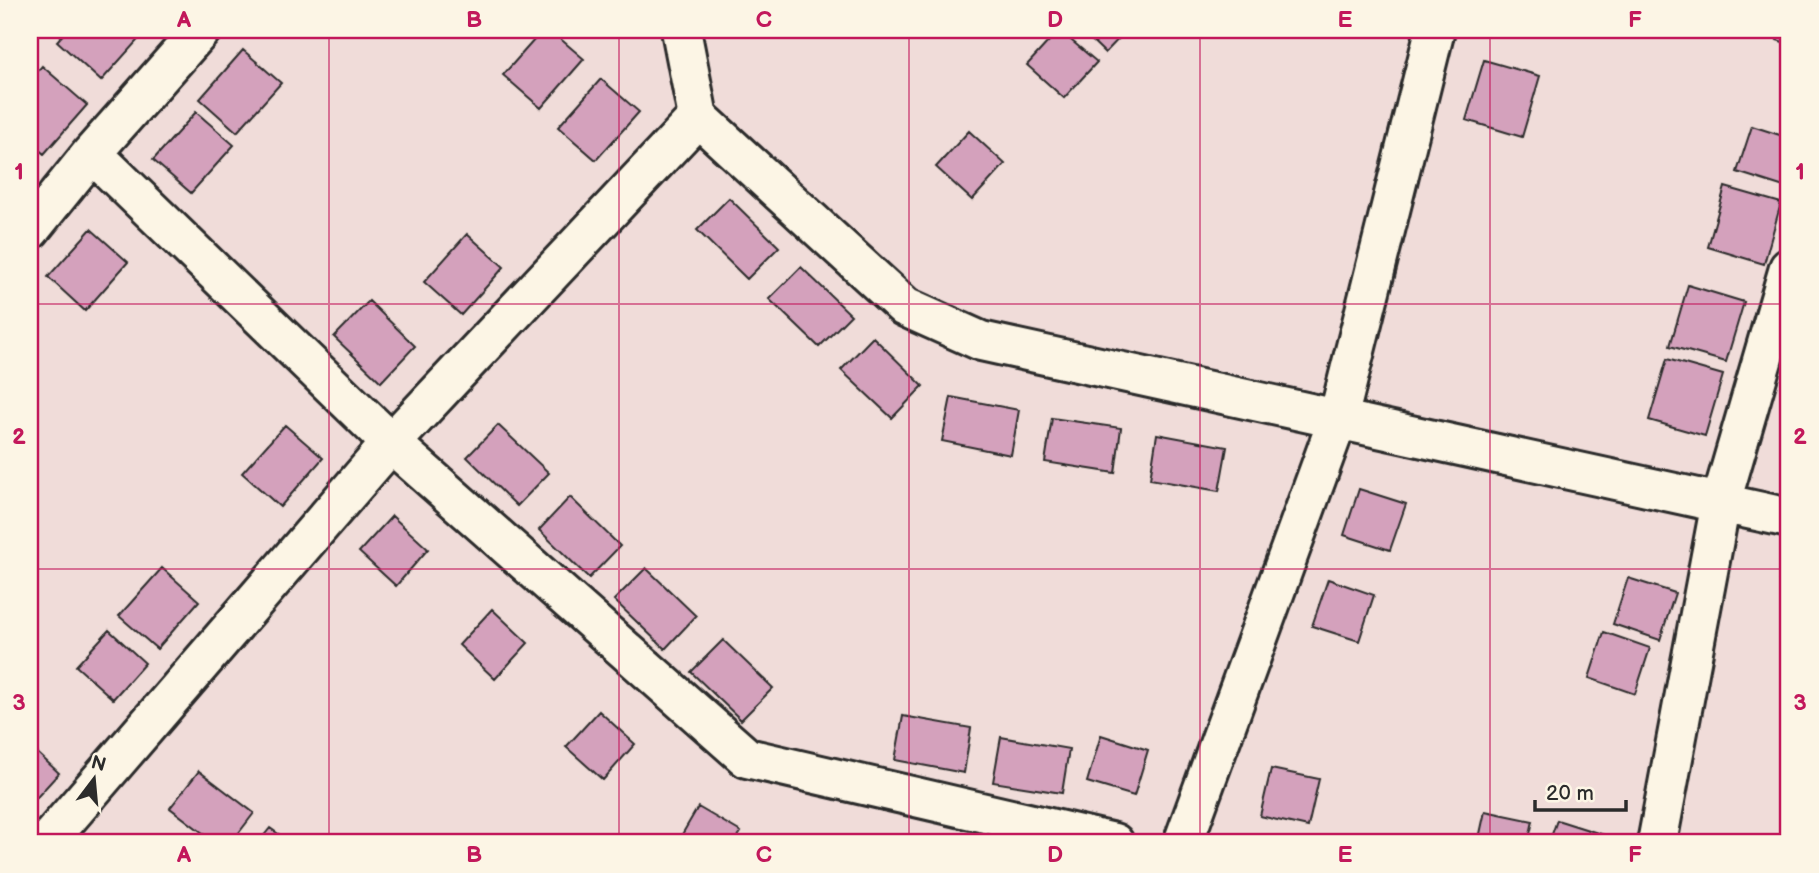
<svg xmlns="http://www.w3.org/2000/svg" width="1819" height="873" font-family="'Balsamiq Sans',sans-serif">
<rect width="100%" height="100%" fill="#f0dcd9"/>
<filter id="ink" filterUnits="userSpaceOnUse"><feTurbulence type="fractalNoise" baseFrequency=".0143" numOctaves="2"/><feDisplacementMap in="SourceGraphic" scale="14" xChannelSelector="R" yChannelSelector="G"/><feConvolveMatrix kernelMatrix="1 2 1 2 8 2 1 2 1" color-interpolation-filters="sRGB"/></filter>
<g filter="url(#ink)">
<path fill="#d4a1bc" stroke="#2b2b2b" stroke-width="2" d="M67 30H142L145 32 101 81 57 41Z
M543 30H550L584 59 541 108 503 75Z
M1059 30 1097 62 1064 98 1027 65Z
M1081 30H1127L1105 53Z
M1780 30H1789V44L1777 40Z
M243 50 281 83 237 132 200 99Z
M1484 60 1540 76 1522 137 1466 120Z
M42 66 87 105 44 154 30 142V80Z
M601 79 639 112 596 160 558 127Z
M196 112 234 145 191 193 153 160Z
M1752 126 1789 138V170L1784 187 1737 172Z
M969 131 1005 164 972 200 936 167Z
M1725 187 1781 203 1764 264 1708 247Z
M729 198 779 247 747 279 697 230Z
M91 229 128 262 85 311 48 277Z
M467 234 504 267 461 315 424 282Z
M801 267 851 315 819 347 769 299Z
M1688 285 1744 302 1726 362 1670 346Z
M369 301 415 346 381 382 334 337Z
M873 337 923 386 892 418 841 370Z
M1667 359 1723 375 1705 436 1649 420Z
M951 397 1019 410 1011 455 942 441Z
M1052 418 1121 428 1115 473 1045 462Z
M285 425 323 458 280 507 242 473Z
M498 425 549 473 517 506 467 457Z
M1157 434 1227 447 1219 491 1150 479Z
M1359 489 1406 504 1390 550 1344 535Z
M570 497 620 546 589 578 539 530Z
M392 516 428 549 396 586 359 552Z
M162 568 199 601 157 649 119 616Z
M646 568 696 616 665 649 614 600Z
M1628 578 1675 593 1660 640 1613 624Z
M1789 578V607L1779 581Z
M1328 579 1374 595 1359 641 1312 626Z
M492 609 528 643 495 679 459 645Z
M109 630 145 663 113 699 76 666Z
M1604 632 1650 648 1635 694 1589 678Z
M723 640 773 688 741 720 691 672Z
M599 711 635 744 603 780 566 747Z
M903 716 971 728 964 773 895 760Z
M1101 735 1148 750 1134 796 1087 782Z
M1001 737 1069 749 1062 793 993 782Z
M30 746 59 773 30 805Z
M1271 769 1319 779 1308 827 1260 816Z
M199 771 254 813 231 843H216L170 808Z
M698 807 741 832 734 843H677Z
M1485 811 1533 821 1528 843H1478Z
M1557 820 1604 835 1601 843H1549Z
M270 828 291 843H258Z
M779 835 805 843H776Z"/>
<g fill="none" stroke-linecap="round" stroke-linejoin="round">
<g stroke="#2b2b2b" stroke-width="44">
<path id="minor" d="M681 30 698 117 905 307 981 341 1789 518
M92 153 391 443 747 758 1114 843
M30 230 92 153 201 30
M46 843 391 443 698 117
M1183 843 1338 419 1435 30
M1657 843 1721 502 1789 268"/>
</g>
<use href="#minor" stroke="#fcf5e5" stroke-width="38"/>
</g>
</g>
<path fill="none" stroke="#c2185b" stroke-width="2" stroke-opacity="0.55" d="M329 30V843M619 30V843M909 30V843M1200 30V843M1490 30V843M30 304H1789M30 569H1789"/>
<rect width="1819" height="873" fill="none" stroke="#fcf5e5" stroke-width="77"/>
<g transform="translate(94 779) rotate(16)" stroke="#fcf5e5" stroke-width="5" paint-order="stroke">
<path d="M0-5L12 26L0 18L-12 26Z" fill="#2b2b2b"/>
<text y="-10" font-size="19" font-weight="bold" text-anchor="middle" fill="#2b2b2b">N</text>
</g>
<path d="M1535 800v10h91v-10" fill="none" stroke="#2b2b2b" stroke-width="3.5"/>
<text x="1546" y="800" font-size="21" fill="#2b2b2b" stroke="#fcf5e5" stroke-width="5" paint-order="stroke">20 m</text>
<rect x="38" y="38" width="1742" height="796" fill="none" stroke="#c2185b" stroke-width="2.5"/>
<g font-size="23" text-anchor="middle" font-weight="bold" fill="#c2185b">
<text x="184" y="27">A</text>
<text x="474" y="27">B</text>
<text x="764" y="27">C</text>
<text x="1055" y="27">D</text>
<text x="1345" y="27">E</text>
<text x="1635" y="27">F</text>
<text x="19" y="179">1</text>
<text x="1800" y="179">1</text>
<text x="19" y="444">2</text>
<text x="1800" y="444">2</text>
<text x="19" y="710">3</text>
<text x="1800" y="710">3</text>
<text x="184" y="862">A</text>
<text x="474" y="862">B</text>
<text x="764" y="862">C</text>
<text x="1055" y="862">D</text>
<text x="1345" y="862">E</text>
<text x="1635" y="862">F</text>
</g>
</svg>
